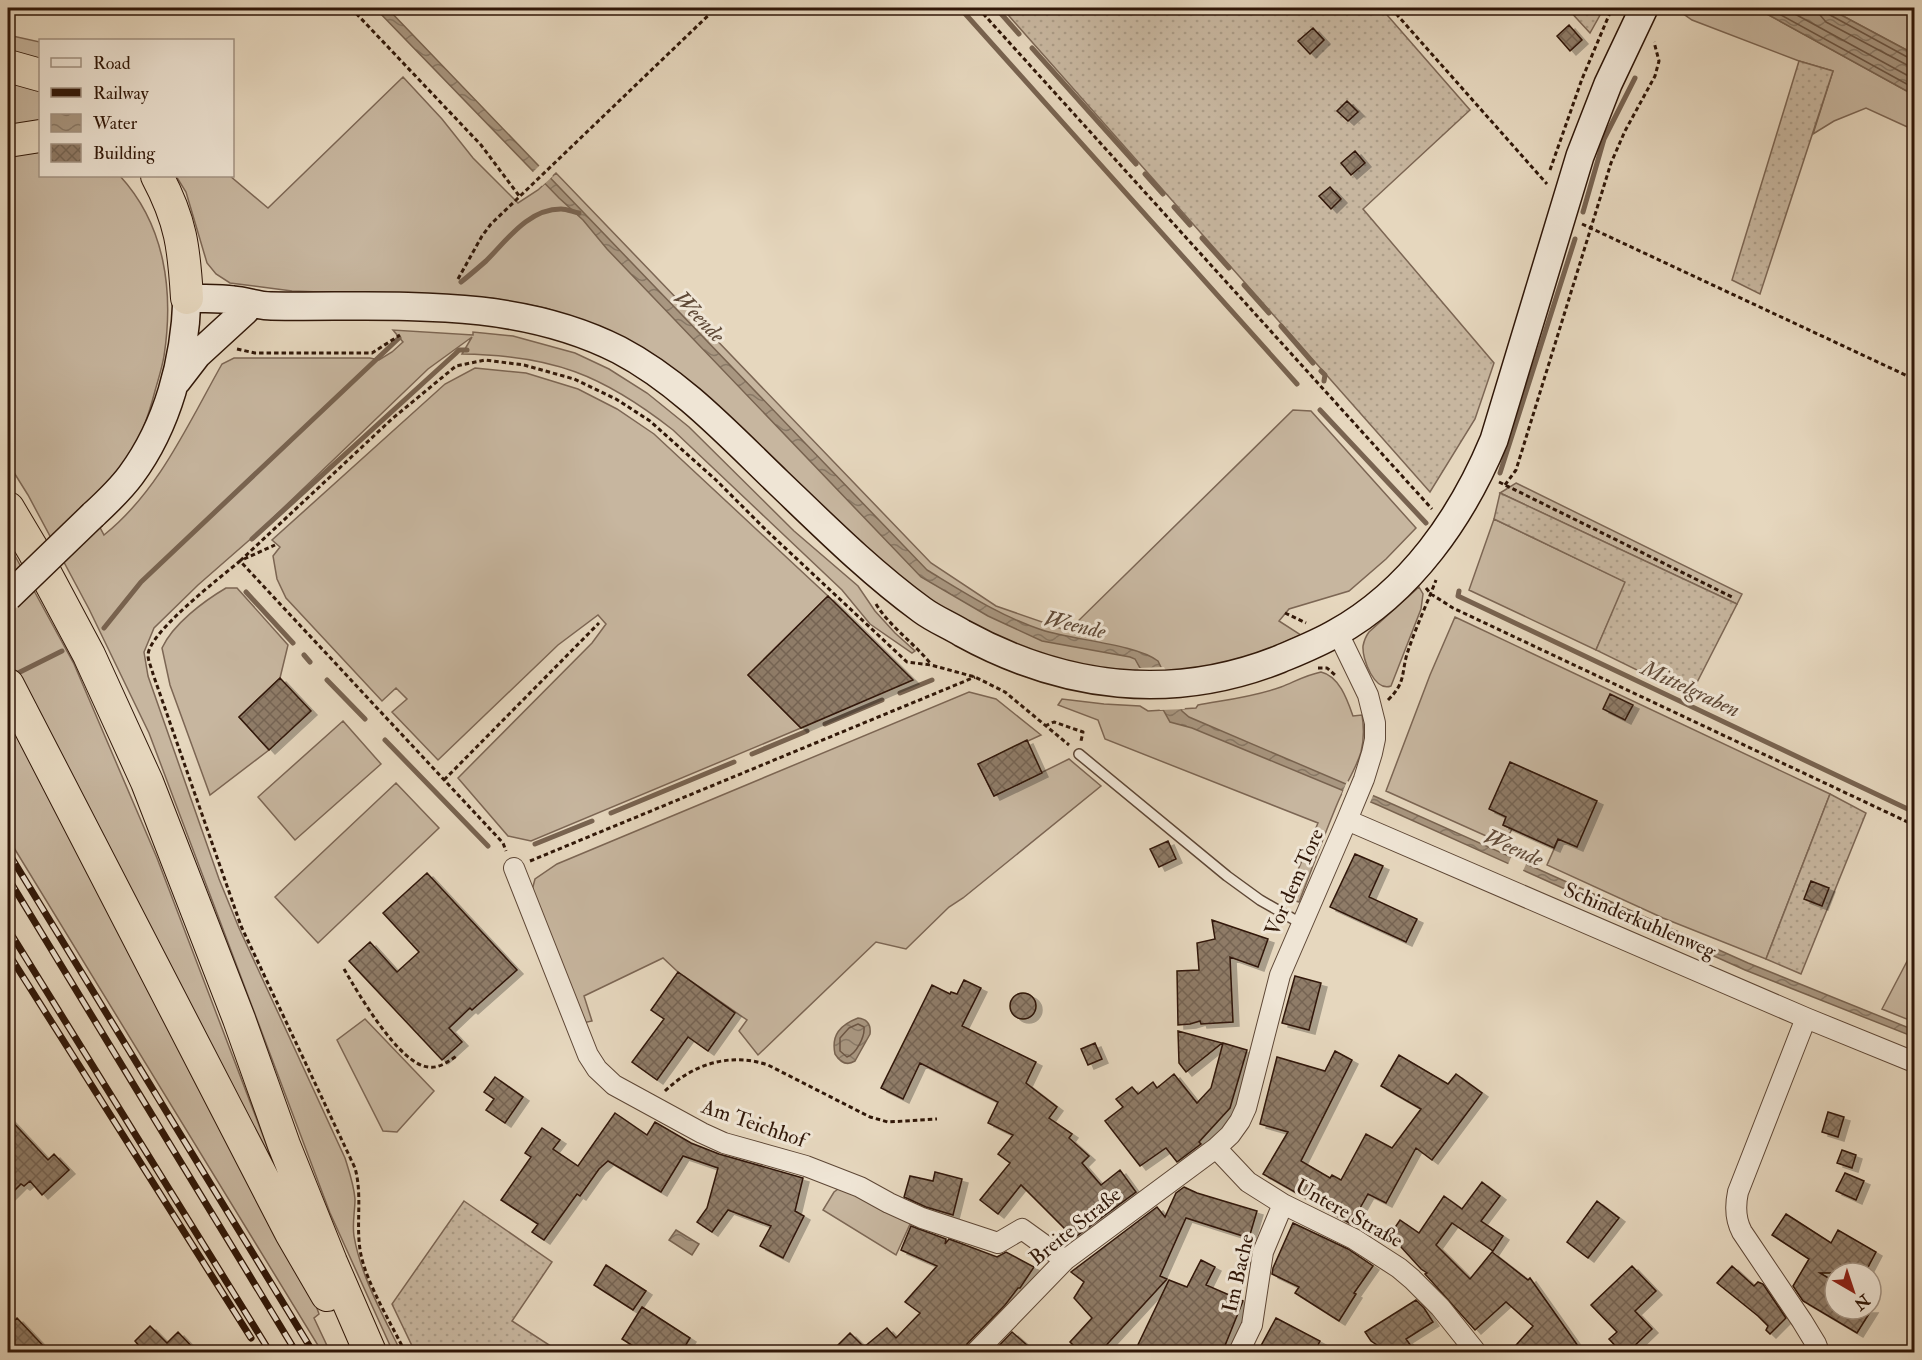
<svg xmlns="http://www.w3.org/2000/svg" width="1922" height="1360" font-family="'IM FELL Double Pica',serif">
<defs>
<pattern id="garden-dots" width="8" height="8" patternUnits="userSpaceOnUse" patternTransform="scale(1.5)"><rect width="8" height="8" fill="#c7b69f"/><path d="M2 2h.1M6 6h.1" fill="none" stroke="#ab9c87" stroke-width="1.8" stroke-linecap="round"/></pattern>
<pattern id="water-waves" width="16" height="10" patternUnits="userSpaceOnUse" patternTransform="scale(1.5)"><rect width="16" height="10" fill="#a89680"/><path d="M0 5q4-4 8 0t8 0" fill="none" stroke="#897967"/></pattern>
<pattern id="building-cross-hatch" width="8" height="8" patternUnits="userSpaceOnUse" patternTransform="scale(1.5)"><rect width="8" height="8" fill="#8f7b67"/><path d="M0 0l8 8M0 8l8-8" fill="none" stroke="#756453"/></pattern>
<filter id="shadow"><feDropShadow dx="6" dy="4" stdDeviation="0" flood-color="#0004"/></filter>
</defs>
<rect width="100%" height="100%" fill="#e6d7be"/>
<filter id="stains"><feTurbulence type="fractalNoise" baseFrequency=".00333" numOctaves="4"/><feColorMatrix values="0 0 0 0 .2 0 0 0 0 .09 0 0 0 0 .02 0 0 0 .5 -.17"/></filter>
<radialGradient id="worn" r=".72"><stop offset=".6" stop-color="#630" stop-opacity="0"/><stop offset="1" stop-color="#630" stop-opacity=".3"/></radialGradient>
<path fill="#c7b69f" stroke="#7c6654" stroke-width="1.5" d="M1675 8H1756L1914 95V130L1866 108 1834 121 1813 134 1833 71 1799 61 1692 20Z
M1828 8H1914V54Z
M8 35 40 42V64L8 55Z
M8 77 40 86V126L8 131Z
M403 77 442 119 473 158 518 203 538 190 556 173 931 563 996 606 1068 631 1293 410 1311 411 1416 528 1386 559 1349 591 1289 609 1279 621 1301 635 1247 658 1195 670 1128 673 1052 661 1000 641 947 612 908 583 582 321 546 308 491 298 292 291 230 283 216 274 207 263 186 192 176 176H230L268 208Z
M40 148V176H120C165 225 174 291 164 356 162 368 158 380 155 391 149 414 141 440 127 459 116 476 102 490 87 503L104 535C159 491 188 424 222 364L234 358H370L379 360 392 352 403 342 393 330 473 335V332L513 336 575 353 609 369 647 393 689 427 794 531 858 586 875 611 895 633 915 651 912 653 870 624 842 590 673 430C603 375 552 355 462 354L472 337 428 369 254 536 198 585 154 628 144 652 148 676 219 879 239 928 345 1158C349 1171 354 1185 355 1199 355 1211 352 1224 354 1236 361 1277 383 1315 401 1352H393L330 1213 149 733 89 609 28 495 8 463V153Z
M475 368 526 373 578 389 617 409 654 434 828 596 748 675 801 728 531 841 508 836 458 778 592 643 606 624 598 615 558 645 438 760 392 712 407 699 396 688 382 701 286 598 277 579 273 556 280 547 272 540 445 384Z
M1516 483 1742 594 1737 604 1500 493Z
M1494 519 1626 582 1596 650 1469 590Z
M8 543 74 664 157 858 278 1175 274 1174 8 661V628L10 624 8 619Z
M1419 587 1423 594 1421 609 1391 686C1375 692 1362 660 1363 646 1364 641 1366 636 1369 632Z
M226 588H237L288 645 280 678 239 717 269 750 210 795 170 685 162 648C173 624 204 601 226 588Z
M1455 617 1830 794 1766 959 1663 918 1547 865 1579 793 1527 770 1503 825 1512 829 1504 844 1386 791 1430 675Z
M1321 672C1339 676 1347 699 1353 716L1362 715C1364 727 1364 740 1361 752 1356 769 1345 785 1338 802 1324 835 1312 869 1299 902L1286 898 1318 823 1105 739 1098 720 1058 705 1062 699 1104 704 1140 706 1148 711 1196 708 1198 705C1225 700 1254 697 1281 687 1294 682 1306 675 1321 672Z
M969 692 996 699 1041 735 978 764 994 796 1069 759 1101 786 963 898 949 907 906 949 876 942 758 1055 739 1031 747 1020 678 972 663 958 584 996 592 1021 583 1023 531 894 535 879 557 864Z
M8 704 312 1294 319 1314 314 1318 330 1352H322L8 838Z
M343 721 381 764 295 840 258 797Z
M396 783 439 828 318 943 275 897Z
M1914 948V1022L1882 1009Z
M365 1019 434 1091 397 1132 383 1131 337 1040Z
M841 1187 911 1222 896 1255 823 1210 834 1192Z"/>
<path fill="url(#garden-dots)" stroke="#7c6654" stroke-width="1.5" d="M1002 8H1381L1470 110 1363 209 1494 363 1475 419 1430 492Z
M1567 8H1604L1590 33Z
M1799 61 1833 71 1760 294 1732 280Z
M1500 493 1737 604 1690 696 1596 650 1625 582 1494 519Z
M1830 794 1866 813 1801 974 1766 959Z
M464 1201 552 1262 512 1321 560 1352H415L392 1304Z"/>
<path fill="url(#water-waves)" stroke="#786350" stroke-width="1.5" d="M375 8H387L927 570C965 593 1000 616 1042 630 1072 640 1136 644 1158 661L1182 711 1189 717 1381 799 1748 963 1914 1030V1037L1745 970 1378 805 1192 728 1170 722 1135 659 1130 657 1042 641 988 616 921 577 607 249 583 220 559 198Z
M1756 8H1828L1914 54V95Z
M858 1018C867 1019 871 1025 870 1034L855 1061C847 1066 840 1062 835 1054 831 1035 840 1025 858 1018Z
M676 1230 699 1244 692 1255 669 1240Z"/>
<path fill="#e6d7be" d="M541 164 553 176 542 186 531 174Z
M1164 667 1185 709 1160 710 1138 668Z
M1347 781 1374 793 1369 805 1342 794Z
M1512 855 1527 862 1522 873 1507 867Z
M1702 939 1716 946 1712 958 1697 952Z"/>
<g fill="none" stroke-linecap="round" stroke-linejoin="round">
<path stroke="#6c5644" stroke-width="1.5" d="M1768 8 1914 88
M1784 8 1914 79
M1819 8 1820 15 1826 22 1907 65 1914 66
M1827 8V12L1830 15 1909 58 1914 59
M858 1024 864 1027C865 1037 856 1054 847 1057L840 1051V1038L849 1028Z"/>
<path stroke="#786350" stroke-width="5" d="M960 8 1297 384
M996 8 1019 34
M1032 48 1136 164
M1145 174 1163 194
M1174 207 1190 225
M1583 212 1604 139 1635 78
M1202 238 1229 268
M461 282C470 275 478 268 486 261 507 240 528 209 561 209 567 209 573 212 579 213
M1244 285 1269 313
M1281 326 1313 363
M1321 371 1325 375 1324 381
M1320 410 1426 523
M1500 473 1575 239
M252 539 455 354 459 350H467
M1459 591 1458 596 1914 812
M246 592 293 643
M104 628 141 582 399 338
M304 655 310 662
M16 674 62 651
M327 680 365 719
M900 693 932 680
M825 724 882 700
M385 740 488 846
M752 754 807 731
M611 813 734 762
M535 844 592 821"/>
</g>
<path fill="url(#building-cross-hatch)" stroke="#301708" stroke-width="1.5" filter="url(#shadow)" d="M1569 25 1582 40 1570 51 1557 36Z
M1313 28 1324 40 1310 54 1298 41Z
M1347 101 1358 112 1348 121 1337 111Z
M1355 151 1365 163 1351 175 1341 163Z
M1330 187 1341 199 1331 209 1319 196Z
M828 596 913 680 801 728 748 675Z
M280 678 311 711 269 750 239 717Z
M1610 694 1633 705 1625 720 1603 709Z
M1027 740 1042 773 994 796 978 764Z
M1510 762 1597 801 1577 847 1558 839 1554 848 1503 825 1506 817 1489 809Z
M1168 841 1176 859 1159 867 1150 849Z
M1355 854 1383 866 1369 897 1417 919 1406 942 1330 907Z
M427 873 517 970 472 1010 470 1008 449 1028 462 1042 442 1060 349 961 370 942 397 972 419 952 383 913Z
M1811 881 1829 888 1822 906 1804 899Z
M1212 920 1268 939 1258 967 1230 957 1233 1022 1201 1024 1200 1021 1190 1024 1178 1025 1177 971 1199 970 1197 943 1215 939Z
M678 972 735 1013 708 1051 688 1037 657 1080 632 1062 664 1019 651 1010Z
M1295 976 1321 983 1309 1030 1282 1023Z
M964 980 981 988 962 1026 1036 1062 1026 1083 1057 1107 1049 1118 1072 1134 1069 1138 1089 1156 1082 1163 1101 1185 1120 1170 1136 1192 1074 1238 1021 1185 998 1214 980 1200 1010 1163 998 1154 1013 1135 988 1123 998 1102 920 1063 903 1099 881 1088 932 985 950 994 951 992 957 994Z
M1010 1006a13 13 0 1 1 26 0a13 13 0 1 1-26 0Z
M1178 1031 1222 1043 1186 1072 1179 1063Z
M1095 1043 1102 1059 1088 1065 1081 1049Z
M1223 1043 1247 1050 1230 1108 1199 1142 1201 1144 1177 1162 1166 1148 1140 1166 1105 1121 1123 1107 1116 1099 1132 1087 1138 1094 1153 1082 1157 1088 1174 1074 1197 1103 1211 1088Z
M1335 1051 1352 1060 1301 1161 1330 1178 1332 1175 1341 1180 1366 1134 1392 1148 1421 1109 1381 1086 1399 1055 1448 1084 1456 1074 1482 1093 1432 1160 1416 1148 1386 1203 1368 1194 1351 1224 1263 1174 1288 1132 1260 1124 1277 1057 1325 1071Z
M495 1077 523 1097 505 1123 486 1110 494 1099 484 1092Z
M1828 1112 1844 1117 1838 1137 1822 1132Z
M615 1113 647 1135 655 1122 691 1143 719 1154 803 1178 795 1211 804 1216 783 1258 760 1246 771 1226 728 1210 712 1232 697 1222 707 1208 718 1168 683 1156 661 1192 608 1161 599 1169 580 1196 577 1194 544 1240 532 1232 538 1224 501 1200 531 1157 525 1153 542 1128 560 1140 553 1149 578 1166Z
M8 1117 48 1160 54 1154 69 1170 42 1195 30 1181 24 1186 21 1184 8 1197Z
M1842 1150 1856 1155 1852 1168 1837 1163Z
M935 1172 962 1179 953 1215 926 1207 904 1197 910 1176 933 1181Z
M1845 1173 1864 1181 1856 1200 1836 1191Z
M1482 1182 1500 1196 1481 1221 1503 1236 1493 1251 1452 1223 1436 1245 1470 1279 1492 1252 1528 1280 1530 1278 1583 1353H1509L1533 1326 1506 1302 1475 1330 1425 1274 1427 1273 1421 1269 1390 1235 1400 1220 1419 1233 1444 1196 1462 1209Z
M1184 1187 1197 1193 1257 1211 1249 1238 1186 1218 1160 1276 1167 1279 1099 1353H1081L1070 1342 1092 1318 1074 1298 1084 1282 1071 1272 1157 1207 1165 1217 1176 1193Z
M1597 1201 1619 1218 1588 1258 1567 1242Z
M1786 1214 1831 1243 1838 1230 1876 1252 1865 1273H1820L1835 1282V1309H1872L1857 1333 1803 1301 1793 1286 1809 1259 1772 1235Z
M1293 1223 1348 1249 1373 1266 1354 1293 1356 1294 1339 1321 1295 1293 1299 1287 1272 1274 1273 1268Z
M911 1226 946 1239 945 1244 949 1239 997 1257 1006 1252 1034 1267 1020 1288H1018L1005 1305 967 1344 964 1353H830L850 1333 864 1347 887 1328 896 1338 920 1313 905 1302 937 1266 901 1250Z
M1201 1260 1215 1267 1206 1285 1243 1301 1222 1353H1134L1169 1280 1187 1287Z
M606 1265 646 1291 633 1310 594 1285Z
M1632 1266 1656 1291 1635 1311 1652 1329 1627 1353H1622L1609 1339 1617 1332 1591 1305Z
M1732 1266 1754 1286 1758 1282 1763 1284 1786 1318 1770 1334 1766 1330 1768 1326 1758 1316 1717 1283Z
M1416 1300 1424 1308 1433 1322 1406 1339 1416 1353H1389L1371 1341 1365 1332Z
M642 1307 690 1338 681 1353H644L622 1339Z
M17 1318 50 1353H8V1327Z
M1276 1318 1320 1341 1314 1353H1257Z
M150 1326 167 1343 178 1332 198 1353H145L135 1341Z
M1012 1332 1036 1353H992Z"/>
<g fill="none" stroke-linecap="round" stroke-linejoin="round">
<g stroke="#5e4736" stroke-width="12">
<path id="service" d="M1079 754 1227 876 1260 900 1302 924"/>
</g>
<g stroke="#5e4736" stroke-width="22">
<path id="minor" d="M1347 820 1806 1018 1914 1062
M514 868 588 1055 597 1069 614 1085 702 1133 724 1143 806 1166 860 1187 889 1203 922 1218 998 1243 1022 1229 1065 1260
M1806 1018 1738 1192C1735 1206 1735 1219 1742 1232L1802 1321 1816 1344 1819 1352
M1216 1148 1248 1182 1283 1204 1354 1239 1399 1268 1412 1279 1440 1307 1476 1352
M976 1352 1065 1260 1216 1148 1230 1135 1240 1121 1246 1108 1280 975 1347 820 1364 779 1372 753 1375 739V723L1368 695 1338 633
M1239 1352 1252 1325 1263 1252 1283 1204"/>
</g>
<g stroke="#301708" stroke-width="30">
<path id="secondary" d="M177 381 197 355 245 311
M93 515C106 503 120 490 131 475 168 425 185 360 187 298 202 299 218 298 233 300 246 301 258 306 271 306 388 308 511 295 619 350 680 382 729 435 778 482 825 527 870 572 922 610 934 619 949 625 962 633 1064 689 1172 702 1280 659 1299 651 1319 643 1336 633 1411 591 1462 517 1494 440L1580 156 1608 84 1644 8"/>
</g>
<g stroke="#301708" stroke-width="34">
<path id="trunk" d="M8 66 40 75
M8 141 40 136
M157 176C181 221 184 248 187 298
M8 508 33 550 89 655 147 782 239 1019 284 1145 331 1262 370 1352
M8 685 291 1233 327 1295"/>
</g>
<path stroke="#301708" stroke-width="3" stroke-dasharray="4.5 3" stroke-linecap="butt" d="M351 8 481 145 520 197
M978 8 1432 509
M1391 8 1547 184
M1911 114 1914 116
M1550 170 1582 79 1612 8
M1582 224 1914 379
M458 279 482 236 491 224 716 8
M237 349 255 353H372L400 335
M1499 482 1734 598
M1505 485 1516 470 1611 163 1625 131 1655 76 1659 61 1654 42
M244 559 275 545
M240 561 393 418 456 366 485 360 524 365 574 379 616 399 650 421 716 480 767 531 907 662 931 665 975 677 1005 692 1069 745
M1426 588 1431 594 1453 608 1914 825
M876 604C890 627 913 642 930 663
M1285 613 1306 623
M1318 668H1327L1336 676
M1388 700C1406 682 1401 675 1407 654 1415 629 1427 604 1436 580
M1045 726 1054 722 1083 732 1081 741
M444 780 599 623
M530 861 975 677
M344 969C358 993 399 1064 428 1067 439 1069 449 1061 458 1055
M665 1091C693 1064 730 1052 768 1065L870 1117 888 1122 937 1119
M405 1352C392 1325 367 1284 361 1255 355 1226 363 1197 355 1168L241 926 153 674C152 669 148 661 148 655 149 632 221 577 240 561L503 843 506 851"/>
<use href="#service" stroke="#efe5d5" stroke-width="9"/>
<use href="#minor" stroke="#efe5d5" stroke-width="20"/>
<use href="#secondary" stroke="#efe5d5" stroke-width="27"/>
<use href="#trunk" stroke="#e6d7be" stroke-width="32"/>
<g stroke="#301708" stroke-width="7">
<path id="rail" d="M8 852 313 1352
M8 878 296 1352
M8 929 270 1352
M8 953 251 1338"/>
</g>
<use href="#rail" stroke="#efe5d5" stroke-width="4.5" stroke-dasharray="14" stroke-linecap="butt"/>
<g stroke="#301708" stroke-width="30" stroke-linecap="butt">
<path id="secondary-bridge" d="M8 597 93 515"/>
</g>
<use href="#secondary-bridge" stroke="#efe5d5" stroke-width="27"/>
</g>
<g text-anchor="middle" stroke-width="6" stroke-linejoin="round" paint-order="stroke">
<g font-size="21" fill="#301708" stroke="#efe5d5">
<text transform="translate(1294 882) rotate(-66)" y="7">Vor dem Tore</text>
<text transform="translate(1640 920) rotate(23)" y="7">Schinderkuhlenweg</text>
<text transform="translate(754 1123) rotate(19)" y="7">Am Teichhof</text>
<text transform="translate(1349 1213) rotate(29)" y="7">Untere Straße</text>
<text transform="translate(1075 1226) rotate(-39)" y="7">Breite Straße</text>
<text transform="translate(1238 1273) rotate(-77)" y="7">Im Bache</text>
</g>
<g font-size="22" font-style="italic" fill="#604a38" stroke="#efe5d5">
<text transform="translate(700 316) rotate(46)" y="8">Weende</text>
<text transform="translate(1075 624) rotate(13)" y="8">Weende</text>
<text transform="translate(1691 688) rotate(25)" y="8">Mittelgraben</text>
<text transform="translate(1514 847) rotate(24)" y="8">Weende</text>
</g>
</g>
<rect width="1922" height="1360" fill="none" stroke="#e6d7be" stroke-width="30"/>
<rect x="9" y="9" width="1904" height="1342" fill="none" stroke="#301708" stroke-width="3"/>
<rect x="15" y="15" width="1892" height="1330" fill="none" stroke="#301708" stroke-width="1.5"/>
<rect x="39" y="39" width="195" height="138" fill="#efe5d5" stroke="#a39383" stroke-width="1.5"/>
<rect x="51" y="58" width="30" height="9" fill="#efe5d5" stroke="#a39383" stroke-width="1.5"/>
<text x="93" y="69" font-size="18" fill="#301708">Road</text>
<rect x="51" y="88" width="30" height="9" fill="#301708" stroke="#a39383" stroke-width="1.5"/>
<text x="93" y="99" font-size="18" fill="#301708">Railway</text>
<rect x="51" y="114" width="30" height="18" fill="url(#water-waves)" stroke="#a39383" stroke-width="1.5"/>
<text x="93" y="129" font-size="18" fill="#301708">Water</text>
<rect x="51" y="144" width="30" height="18" fill="url(#building-cross-hatch)" stroke="#a39383" stroke-width="1.5"/>
<text x="93" y="159" font-size="18" fill="#301708">Building</text>
<g transform="translate(1853 1291) rotate(141)"><circle r="28" fill="#efe5d5" stroke="#a39383" stroke-width="1.5"/>
<path d="M0-4.5L10 22L0 15L-10 22Z" fill="#8f2418"/>
<text y="-9" font-size="16" font-weight="bold" text-anchor="middle" fill="#301708">N</text>
</g>
<rect width="100%" height="100%" filter="url(#stains)"/>
<rect width="100%" height="100%" fill="url(#worn)"/>
</svg>
